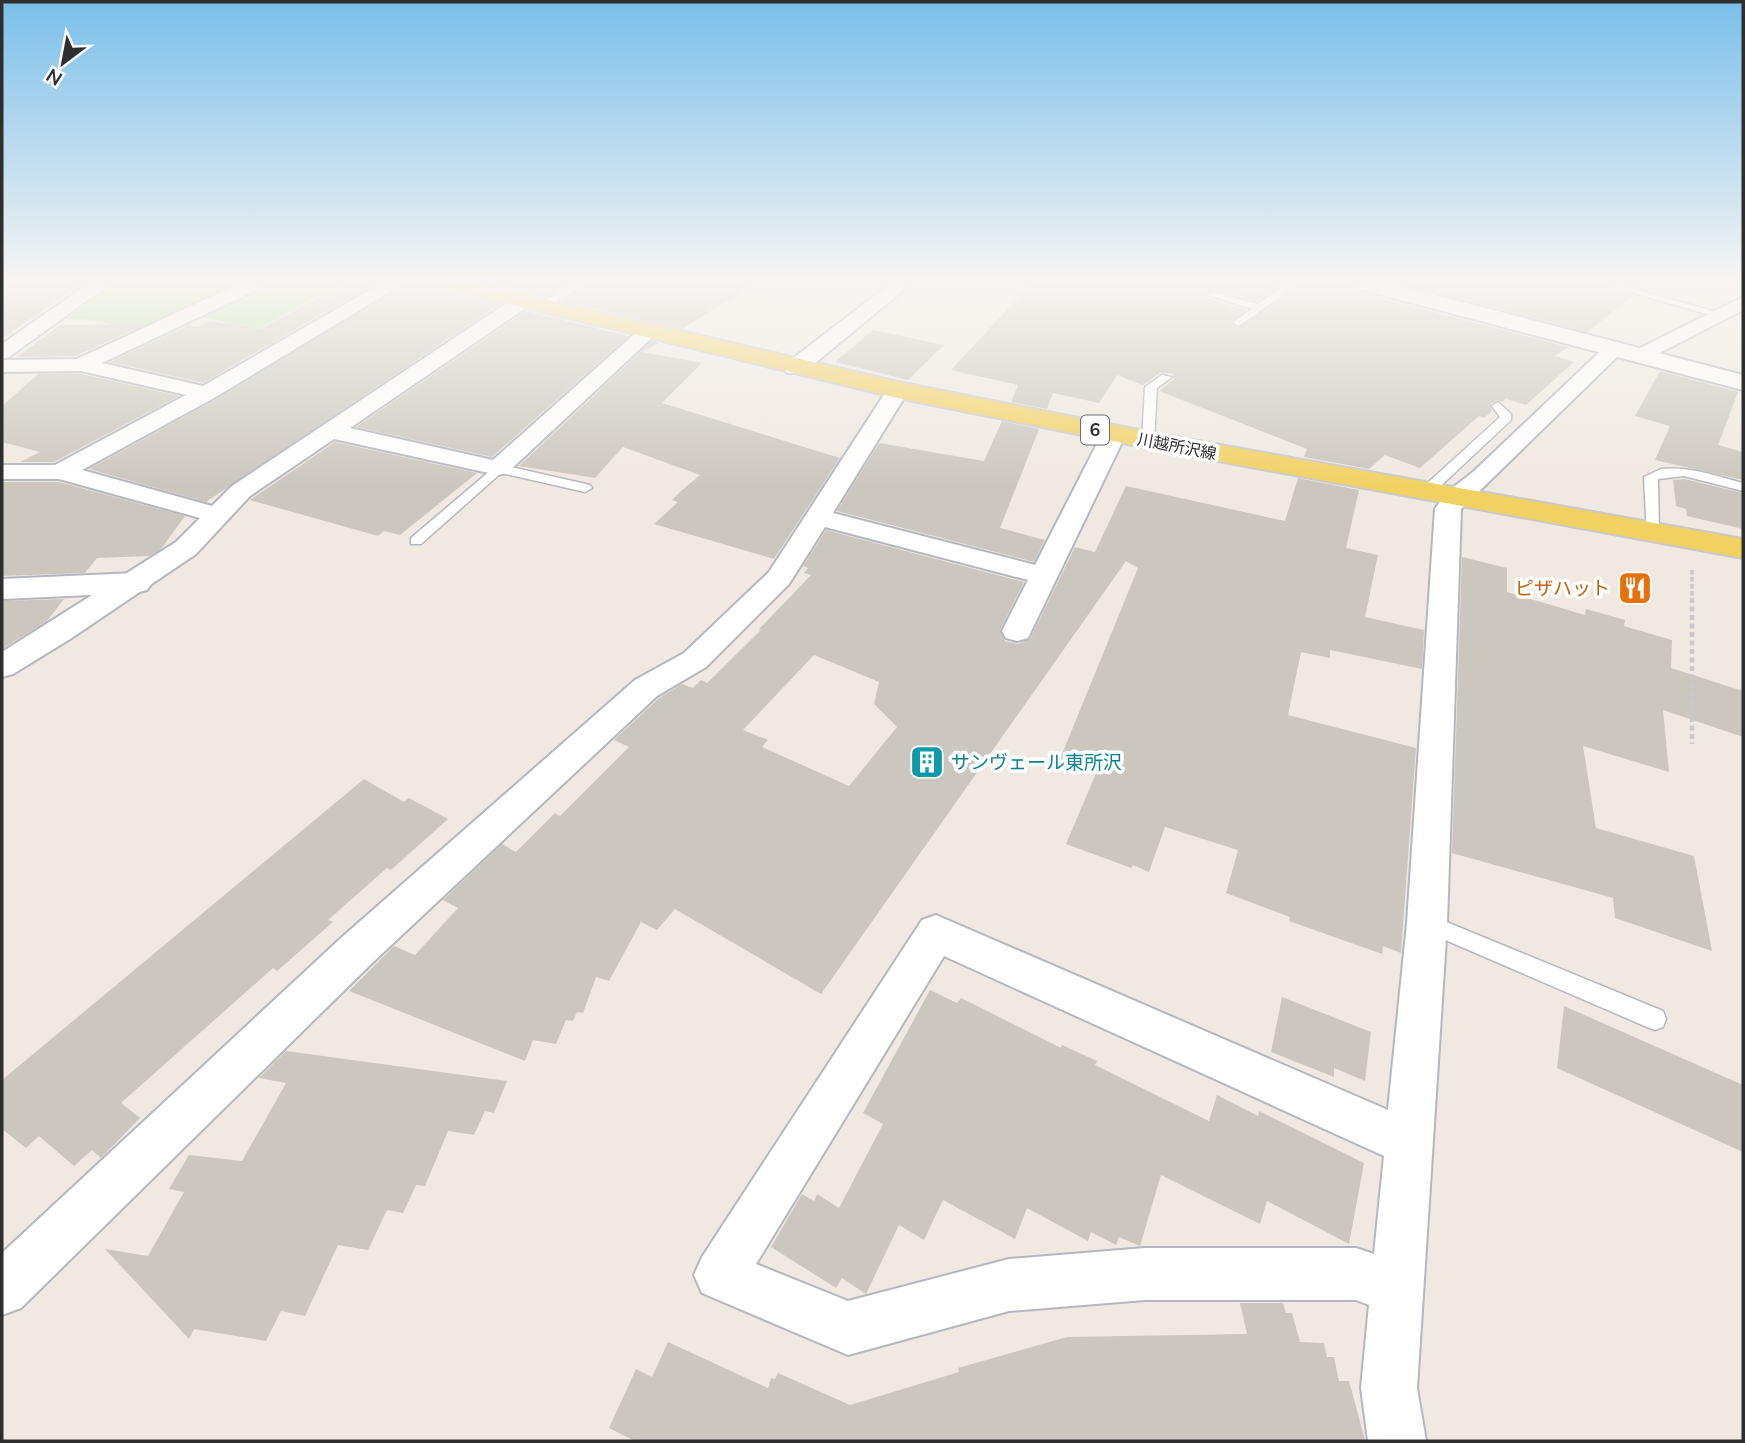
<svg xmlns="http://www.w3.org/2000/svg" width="1745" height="1443" font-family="'Nunito Sans','Noto Sans JP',sans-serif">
<rect width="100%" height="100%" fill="#efe9e1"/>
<path fill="#b6e59e" d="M114 284H245L144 331 86 319H66Z
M261 284H339L259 329 194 316Z"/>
<path fill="#cbc7bf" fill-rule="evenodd" d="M2 284H81L2 339Z
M343 284H374L203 383 110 362 189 325 198 327 210 321 261 329Z
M406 284H440L444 292 500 304 206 502 89 469 215 400Z
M493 284H568L546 297Z
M590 284H754L682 329 563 301Z
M1031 284H1281L1257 301 1214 289 1207 293V298L1246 310 1232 322 1238 328 1301 284H1355L1358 292 1568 347 1555 356 1574 362 1526 405 1506 399 1502 402 1497 400 1491 404 1492 411 1484 418 1479 416 1420 468 1385 455 1369 469 1304 457 1307 449 1159 391 1174 379 1173 374 1160 373 1143 385 1117 375 1099 403 1053 393 1047 409 1011 402 1018 385 951 370Z
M1404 284H1599L1633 296 1587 332Z
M526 311 629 336 492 457 356 427Z
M146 324 76 356 17 357 60 325Z
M873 330 944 345 908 380 835 362Z
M652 341 658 343 642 352 702 363 662 403 840 458 774 559 654 524 678 502 672 500 681 491 700 475 623 447 595 478 519 466Z
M1660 371 1738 392 1718 445 1743 452V480L1655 460 1670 426 1635 416Z
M38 374H81L179 396 54 462H20L40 452 2 442V406Z
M1002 421 1039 429 1000 528 1045 540 1034 562 837 511 879 443 984 461Z
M335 442 477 473 400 535 384 531 378 536 250 500Z
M1298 478 1359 490 1346 548 1378 555 1365 617 1424 630 1422 669 1330 650V658L1301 652 1288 715 1416 748 1401 953 1383 946 1382 954 1289 921 1290 917 1226 893 1238 850 1165 827 1149 872 1133 865 1131 868 1066 844 1097 771 1060 759 1138 568 1126 561 821 994 675 909 657 930 641 922 609 981 596 977 583 1013 577 1012 573 1021 566 1020 556 1044 533 1040 525 1061 349 991 394 946 415 955 458 908 443 900 502 844 516 852 555 813 560 816 629 747 614 740 659 698 682 684 693 688 701 680 707 683 761 630 759 629 811 575 804 573 808 568 803 566 826 530 1024 582 1000 630 1005 641 1018 644 1030 639 1075 547 1095 552 1126 486 1285 521ZM814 655 879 682 874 704 897 727 849 786 762 747 768 740 743 730Z
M1684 479 1743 493V529L1687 516 1686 509 1676 506 1673 480Z
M2 482H59L185 516 161 549 150 556 97 558 85 573 2 576Z
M1462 557 1507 568V592L1585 615 1586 609 1625 620 1624 626 1672 640 1671 668 1743 691V737L1663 710 1669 772 1583 746 1596 828 1694 856 1712 951 1615 918 1613 898 1452 853Z
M64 599 47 621 2 649V601Z
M364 779 404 802 409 798 448 819 391 870 387 868 328 920 333 922 277 971 273 968 121 1103 140 1118 101 1158 92 1150 74 1166 39 1136 26 1148 2 1129V1080Z
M930 990 957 1003 961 998 1061 1048 1062 1045 1097 1061 1095 1065 1209 1121 1217 1095 1258 1116 1259 1111 1364 1163 1349 1244 1267 1201 1260 1224 1161 1175 1140 1246 1119 1237 1116 1245 1091 1232 1088 1241 1027 1208 1015 1239 943 1200 924 1240 899 1225 866 1294 842 1278 836 1288 771 1247 802 1194 814 1201 817 1194 839 1208 883 1124 863 1113Z
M1282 997 1371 1032 1365 1081 1334 1068V1077L1271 1052Z
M1564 1006 1743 1085V1152L1557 1068Z
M286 1051 507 1081 494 1113 485 1111 474 1135 448 1131 425 1186 416 1185 403 1213 387 1210 368 1250 338 1245 305 1316 281 1311 266 1341 194 1329 189 1339 105 1249 148 1256 184 1192 169 1189 189 1155 242 1161 286 1083 259 1078Z
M1240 1303H1283L1286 1313H1292L1300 1342 1324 1343 1327 1357H1334L1339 1381H1349L1365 1440 635 1441 609 1428 636 1369 652 1377 668 1342 768 1388 771 1378 775 1379 778 1373 850 1405 959 1372 958 1368 1067 1337 1247 1334Z"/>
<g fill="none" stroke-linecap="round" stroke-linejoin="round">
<g stroke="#b4b7c1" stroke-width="3">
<path id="lane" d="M574 284H587L544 308 535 306Z
M1286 284H1298L1239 326 1234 323 1235 321 1252 309 1208 295 1213 292 1258 304Z
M1601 284H1618L1726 315 1721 318Z
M1162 375 1172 377 1157 388 1154 440 1148 444 1142 440 1145 387Z
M1498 402 1511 414V420L1431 495H1421V489L1500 417 1492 406Z
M498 464 590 485 592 488 585 492 501 473 421 544H411V538Z
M1661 469C1690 466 1716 476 1743 483V491L1684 476 1658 479 1659 533 1657 536H1647L1644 477Z
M1427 914 1663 1011 1666 1019 1663 1027 1655 1030 1647 1027 1420 929 1416 923 1420 917Z"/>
</g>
<g stroke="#b4b7c1" stroke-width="4">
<path id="street" d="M88 284H110L9 357 2 359V344Z
M238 284H263L261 288 102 363 203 386 380 284H403L214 398 82 470 212 506 232 486 516 297H530L532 301 530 305 350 428 493 460 640 329H654L657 333 507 473 498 475 334 439 250 496 196 554 70 639 13 674 2 677V652L176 542 200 518 59 479H2V465H55L186 395 81 371 2 372V360L77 359Z
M890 284H911L803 373H787L784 368 787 363Z
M1743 297V310L1648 359H1634L1631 355 1634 351Z
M1615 342 1622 344 1625 348 1622 352 1461 509 1447 923 1417 1388 1426 1441H1368L1361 1388 1369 1305 1356 1300H1145L1009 1311 848 1355 702 1293 694 1275 702 1257 922 920 936 915 1388 1110 1407 923 1435 509 1447 492 1473 472 1608 344ZM944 956 1384 1156 1374 1254 1356 1248H1145L1009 1259 848 1301 756 1264Z
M898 383 906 385 909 390 833 513 1035 565 1102 434 1106 429H1122L1126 434 1028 638 1017 641 1006 638 1002 631 1028 580 825 527 789 584 706 667 657 696 371 964 21 1308 2 1315V1253L341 938 635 680 684 653 769 572 887 390 890 385Z"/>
</g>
<g stroke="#b4b7c1" stroke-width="4">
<path id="secondary" d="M1357 284H1393L1743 375V390L1359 289Z
M135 573 147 576 152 583 147 590 135 593 2 599V579Z"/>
</g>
<g stroke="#c9c9c9" stroke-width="4">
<path id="primary" d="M442 284H480L898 382 1148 432 1743 539V558L1148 448 898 398 452 290 444 289Z"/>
</g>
<path stroke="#c9c9c9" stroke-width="3.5" stroke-dasharray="4.5 2.5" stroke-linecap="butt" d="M1692 570V600"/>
<path stroke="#c9c9c9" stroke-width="4.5" stroke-dasharray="5 3.5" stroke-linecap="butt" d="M1692 598V744"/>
<use href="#lane" fill="#fff" fill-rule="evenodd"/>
<use href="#street" fill="#fff" fill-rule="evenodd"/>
<use href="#secondary" fill="#fff" fill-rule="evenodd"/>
<use href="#primary" fill="#f2d163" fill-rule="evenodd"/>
</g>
<linearGradient id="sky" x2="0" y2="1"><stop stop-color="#7abfeb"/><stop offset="0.58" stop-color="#f8f5f2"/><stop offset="1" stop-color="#f8f5f2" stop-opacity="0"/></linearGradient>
<rect width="1745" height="486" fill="url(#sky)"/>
<defs>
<g id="restaurant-square" transform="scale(1.75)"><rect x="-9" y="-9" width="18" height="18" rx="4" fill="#e8710a" stroke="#fff"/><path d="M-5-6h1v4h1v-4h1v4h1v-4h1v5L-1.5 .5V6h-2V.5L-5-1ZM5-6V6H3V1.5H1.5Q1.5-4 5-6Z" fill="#fff"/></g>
<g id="building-square" transform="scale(1.75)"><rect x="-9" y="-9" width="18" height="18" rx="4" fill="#0f9aa8" stroke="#fff"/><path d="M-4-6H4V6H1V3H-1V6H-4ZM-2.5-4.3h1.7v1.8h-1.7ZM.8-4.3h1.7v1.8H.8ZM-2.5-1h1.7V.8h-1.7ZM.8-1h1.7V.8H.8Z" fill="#fff"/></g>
</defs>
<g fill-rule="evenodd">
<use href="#restaurant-square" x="1635" y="588"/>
<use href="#building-square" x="927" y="762"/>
</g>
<g text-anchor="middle" stroke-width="7" stroke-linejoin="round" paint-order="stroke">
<g font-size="16" fill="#2e2e2e" stroke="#fff">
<text transform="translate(1177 446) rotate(11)" y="6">川越所沢線</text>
</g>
<rect fill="#fff" stroke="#6d6d6d" stroke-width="2" x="1081" y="415.5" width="28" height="29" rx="5"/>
<g font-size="18" font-weight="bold" fill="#2e2e2e">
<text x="1095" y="436">6</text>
</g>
<g font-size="19" fill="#c56008" stroke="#fff" text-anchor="end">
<text x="1610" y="595">ピザハット</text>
</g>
<g font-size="19" fill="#0d838f" stroke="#fff" text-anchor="start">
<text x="951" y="769">サンヴェール東所沢</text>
</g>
</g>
<rect width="1745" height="1443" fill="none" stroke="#2e2e2e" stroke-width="7"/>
<g transform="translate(63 63) rotate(212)" stroke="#ffffff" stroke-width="5" paint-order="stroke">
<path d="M0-5L12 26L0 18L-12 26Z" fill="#2e2e2e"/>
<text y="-10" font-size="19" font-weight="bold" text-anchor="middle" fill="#2e2e2e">N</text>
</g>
</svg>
